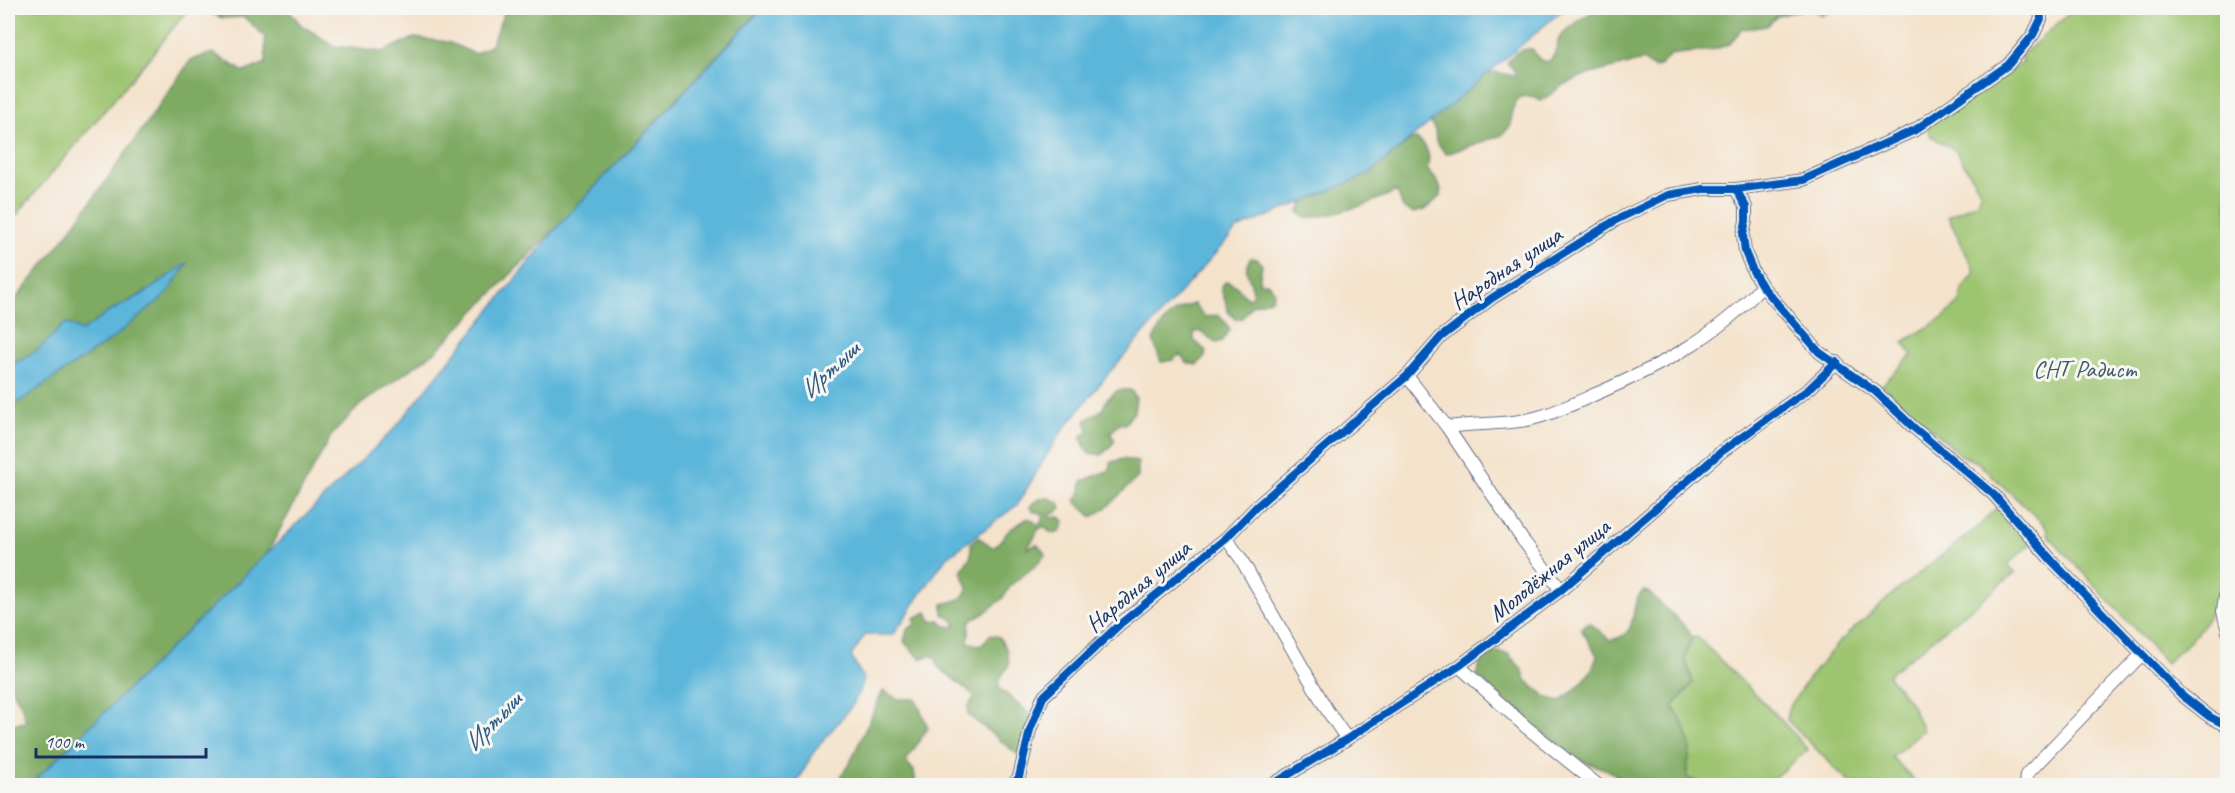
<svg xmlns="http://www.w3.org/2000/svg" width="2235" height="793" font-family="Caveat,sans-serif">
<rect width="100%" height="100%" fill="#f6f6f2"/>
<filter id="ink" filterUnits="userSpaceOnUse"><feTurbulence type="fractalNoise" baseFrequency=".0167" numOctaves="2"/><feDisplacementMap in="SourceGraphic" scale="12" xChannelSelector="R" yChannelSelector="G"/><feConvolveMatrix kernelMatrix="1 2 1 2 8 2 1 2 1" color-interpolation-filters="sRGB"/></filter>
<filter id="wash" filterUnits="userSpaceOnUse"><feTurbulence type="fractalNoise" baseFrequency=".008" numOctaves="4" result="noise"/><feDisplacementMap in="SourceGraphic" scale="24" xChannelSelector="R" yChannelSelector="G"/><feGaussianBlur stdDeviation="1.35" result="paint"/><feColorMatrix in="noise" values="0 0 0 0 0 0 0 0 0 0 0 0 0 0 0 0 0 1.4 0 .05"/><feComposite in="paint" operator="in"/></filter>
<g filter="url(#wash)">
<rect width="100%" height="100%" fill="#f4e2ca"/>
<path fill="#9dc46f" stroke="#5c7a66" stroke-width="1.5" d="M8 8H189L155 51 8 225Z
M2079 8H2227L2228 539C2223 558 2223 581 2216 600 2207 626 2186 645 2166 663L2049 536 2047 527 1977 462 1962 456 1882 385 1912 355 1903 342 1943 318 1960 302 1962 289 1975 272 1948 216 1976 203 1981 192 1956 151 1931 136 1927 127 2023 63 2020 57 2066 16Z
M1997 507 2031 544 2007 565 2015 573 1888 675 1911 704 1923 730 1892 757 1919 785H1852L1787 720V711L1808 679 1839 642 1895 592 1979 526Z
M1697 637 1781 720 1808 750 1765 785H1706L1687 778 1686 767 1690 749 1672 706 1693 683 1685 658 1692 638Z"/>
<path fill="#7eaa62" stroke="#4c6c60" stroke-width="1.5" d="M199 8H287L301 25 334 46 382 52 414 38 448 42 475 54 491 45 506 8H762L560 224 435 352 360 405 331 436 266 555 30 785H8V720L11 724 26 722 21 704 8 683V409L112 339 187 264 146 292 109 312 82 331 66 323 38 350 8 367V308C75 230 131 144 191 60L213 53 244 72 266 63 265 37 244 17 222 18Z
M1599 8H1842L1822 15 1808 8 1777 16 1767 26 1742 29 1729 44 1716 49 1670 55 1661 65 1654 68 1643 60 1580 77 1562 86 1541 101 1532 96 1519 97 1512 110 1511 125 1502 135 1446 154 1436 141 1435 130 1430 122 1487 74 1495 72 1515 76V71L1507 63C1514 54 1520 48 1532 49L1540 60 1548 62C1560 51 1554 46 1560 37 1570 24 1586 16 1599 8Z
M1416 139C1428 145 1431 157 1427 169 1434 179 1442 182 1441 196L1424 210 1413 213 1403 208 1397 191C1368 204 1337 216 1305 218L1299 212 1302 204 1307 200 1369 174 1411 140Z
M1251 258 1258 259 1262 265 1259 283H1267L1274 290 1272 299 1252 305 1242 318 1236 320 1228 312C1227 303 1222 296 1221 286L1227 281 1235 285 1249 299 1253 294C1253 280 1240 270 1251 258Z
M1194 304 1205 317 1218 315 1227 324 1230 330 1222 341 1216 343 1200 331 1194 333V340L1206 351 1205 357 1197 365 1187 363 1180 354 1173 360 1161 362 1153 340C1163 321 1172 309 1194 304Z
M1118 390H1131L1136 398 1134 412 1125 424 1119 423 1111 433 1115 441 1102 455 1088 453 1080 437 1089 431 1085 421 1102 410 1107 399Z
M1123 459 1138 462V477L1107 507 1092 517 1075 501 1081 492 1082 481 1110 470 1111 462Z
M1042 498H1049L1059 503 1061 507 1057 512 1050 513 1049 517H1060L1064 521C1062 536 1052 537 1044 526L1037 531C1036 539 1029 542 1027 549L1037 544 1046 554 1035 566 1011 585 1002 599 983 614 970 621 968 642 981 646 990 635 999 637 1007 650 1009 665 999 680V688L1030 714 1021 757 968 715V707L975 696 938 667 936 658 930 655 921 659 904 642 907 630 915 624 914 618 927 612 931 621 940 620 943 625 953 627 956 625 952 619 943 614V604C958 599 960 604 968 587L961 571 971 556V543L978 537 994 548 1009 530 1028 518 1033 520 1037 525 1041 523 1044 514 1032 511 1030 507 1034 502Z
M1643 591 1648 592 1688 629 1692 638 1685 658 1693 683 1673 707C1681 719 1689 733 1690 748 1690 758 1686 767 1687 778L1706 785H1631L1608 770 1581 761 1530 724 1477 676 1480 662 1493 651 1508 654 1522 669 1526 680 1546 697 1560 702C1577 688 1592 677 1597 655L1581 629 1586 624 1590 623 1610 640C1643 635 1626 607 1643 591Z
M883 691 898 699H916L928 728 906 761 914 771 916 785H834L849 765Z"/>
<path fill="#5cb6da" stroke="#3c729c" stroke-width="1.5" d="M763 8H1565L1369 174 1237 229 1108 374 1059 435 1017 505 945 559 893 635H865L851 656 864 680 854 703 813 753 796 785H30L395 428 560 224Z
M188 262 167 294 112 339 8 409V367L38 350 66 323 82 331 109 312 146 292Z"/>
</g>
<g filter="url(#ink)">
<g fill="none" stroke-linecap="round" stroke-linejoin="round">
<g stroke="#676e84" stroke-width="14">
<path id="minor" d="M1736 189 1746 207V221L1743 235 1745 252 1753 271 1762 286 1819 352 1876 392 1913 427 1994 495 2053 562 2182 695 2210 717 2228 726
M1407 376 1447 427 1522 539 1561 590
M1447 427C1479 422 1511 426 1542 416 1561 410 1580 401 1598 393 1658 367 1718 336 1762 286
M1226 538 1241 559 1327 710 1347 739
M2228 576 2223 611 2228 632
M1459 666 1526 727 1599 786
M1012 786 1019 777 1030 730 1043 697 1120 624 1226 538 1257 506 1407 376 1441 337 1492 298 1616 220 1668 195 1703 189H1736L1803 180 1915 130 2008 65 2033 35 2041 19 2040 8
M1270 786 1347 739 1459 666 1561 590 1721 452 1809 389 1837 362
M2025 786 2026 775 2142 654"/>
</g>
<use href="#minor" stroke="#fff" stroke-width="12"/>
<g stroke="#f6f6f2" stroke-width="11">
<path id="cycleway" d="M1736 189 1746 207V221L1743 235 1745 252 1753 271 1762 286 1819 352 1876 392 1913 427 1994 495 2053 562 2182 695 2210 717 2228 726
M1012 786 1019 777 1030 730 1043 697 1120 624 1226 538 1257 506 1407 376 1441 337 1492 298 1616 220 1668 195 1703 189H1736L1803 180 1915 130 2008 65 2033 35 2041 19 2040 8
M1270 786 1347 739 1459 666 1561 590 1721 452 1809 389 1837 362"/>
</g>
<use href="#cycleway" stroke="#0057b8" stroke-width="8"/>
</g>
</g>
<g text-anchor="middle" stroke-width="6" stroke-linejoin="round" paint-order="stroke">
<g font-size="24" fill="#1b2f5e" stroke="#f6f6f2">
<text transform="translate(1506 268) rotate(-34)" y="8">Народная улица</text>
<text transform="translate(1549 570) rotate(-39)" y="8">Молодёжная улица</text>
<text transform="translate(1138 586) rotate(-40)" y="8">Народная улица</text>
</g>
<g font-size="24" fill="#425c63" stroke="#f6f6f2">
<text x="2085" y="377">СНТ Радист</text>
</g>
<g font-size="26" font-style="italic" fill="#2e5883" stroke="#f6f6f2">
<text transform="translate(829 369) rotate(-44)" y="9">Иртыш</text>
<text transform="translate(492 721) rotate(-47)" y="9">Иртыш</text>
</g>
</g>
<rect width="2235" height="793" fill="none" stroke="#f6f6f2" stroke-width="30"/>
<path d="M36 748v9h170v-9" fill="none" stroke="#1b2f5e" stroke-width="3"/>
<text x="45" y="748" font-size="18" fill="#1b2f5e" stroke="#f6f6f2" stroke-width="4.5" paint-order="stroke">100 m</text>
</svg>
